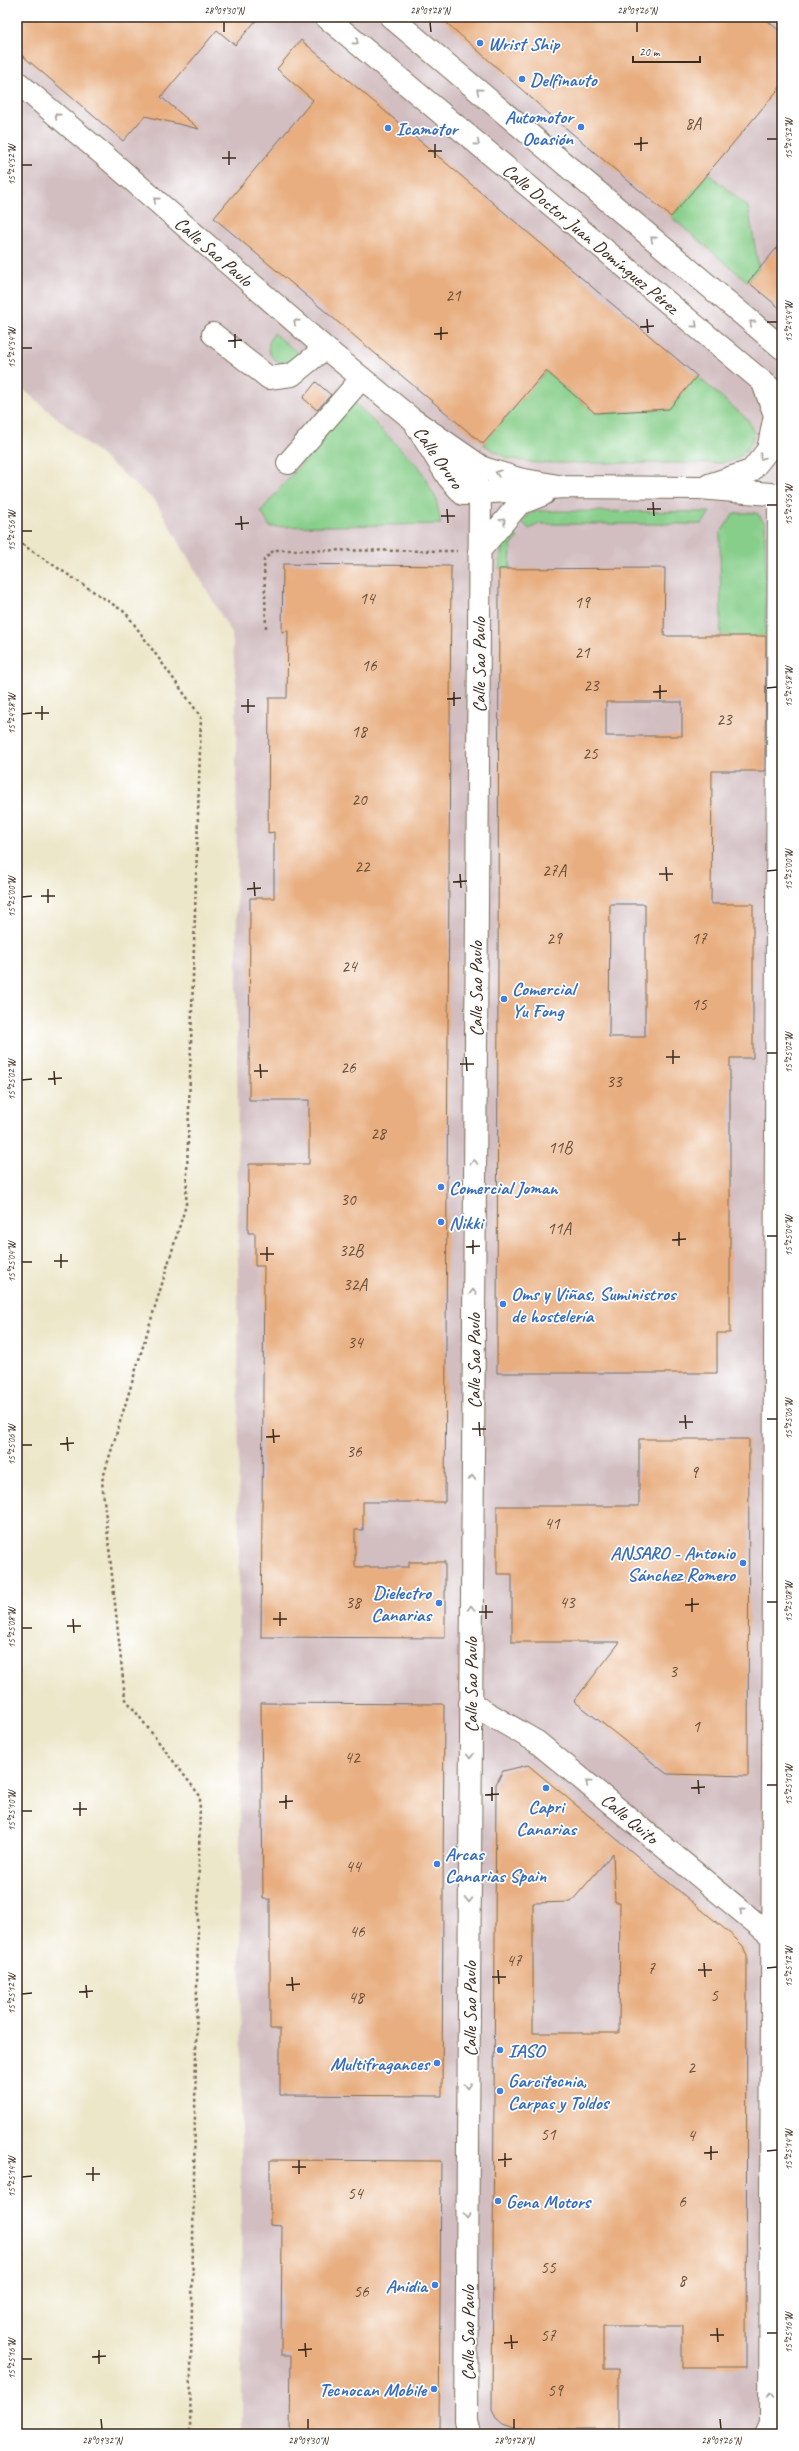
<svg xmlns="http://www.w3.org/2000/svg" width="799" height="2451" font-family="Caveat,sans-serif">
<rect width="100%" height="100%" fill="#fff"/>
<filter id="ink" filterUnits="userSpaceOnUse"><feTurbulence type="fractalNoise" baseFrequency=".025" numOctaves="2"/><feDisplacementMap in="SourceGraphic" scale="8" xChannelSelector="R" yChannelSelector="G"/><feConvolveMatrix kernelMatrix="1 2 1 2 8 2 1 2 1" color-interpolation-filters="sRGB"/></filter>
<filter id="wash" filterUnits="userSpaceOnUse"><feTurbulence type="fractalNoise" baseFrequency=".012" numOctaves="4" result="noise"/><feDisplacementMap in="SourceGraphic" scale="16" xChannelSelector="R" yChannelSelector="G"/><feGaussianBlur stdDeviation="0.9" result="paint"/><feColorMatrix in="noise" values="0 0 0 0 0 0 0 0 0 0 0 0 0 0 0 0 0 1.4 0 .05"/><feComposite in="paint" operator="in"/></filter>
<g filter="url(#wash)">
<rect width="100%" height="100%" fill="#ede7ca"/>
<path fill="#d2bec1" d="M17 17H782V2434H239L242 2431 236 684 232 634 156 502 17 384Z"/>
<path fill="#86ce89" stroke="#607c54" d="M708 173 748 207 759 269 748 282 671 217Z
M274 333 299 354C281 374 258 354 274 333Z
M546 371 595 413 669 409 697 376 748 420 754 433C748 453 743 457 723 463H537L506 458 483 444Z
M354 402 420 468 436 499 441 524 270 527 261 511Z
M536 511 710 512 702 524H539L529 529 521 521Z
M734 513H757L765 523 766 636H721L720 534Z
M511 531 518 537 511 547 510 569H499L503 541Z"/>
<g id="blocks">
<path fill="#e8ae80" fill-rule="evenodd" d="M17 17H259L235 45 217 30 161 97 199 129 145 116 123 141 17 51Z
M440 17H763L782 33V85L671 217 547 112Z
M301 40 697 376 669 409 595 413 546 371 483 444 214 218 313 100 277 69Z
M782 242V310L748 282Z
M316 382 331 395 317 410 303 398Z
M283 564 451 566 445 1502H363V1530H355V1567H409V1562H445V1638L261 1637 264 1266H255V1233H248L249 1164H309V1100H249L250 898H274V832L268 833 269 698H287L288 631 282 632Z
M665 568 664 636H766L765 771H712L711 904H753V1058H730V1333H717V1373H497L499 569ZM606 702H682V736H606ZM610 904H645V1037H609Z
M639 1439H749L748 1776 667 1774 574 1701 620 1642H512V1574H497V1506H639Z
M261 1703 444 1704 442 2096 280 2095V2029H270V1899H263Z
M528 1765 733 1936 743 1946 747 1956 746 2368H682V2326H603V2369H618V2429H517L503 2424 496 2418 492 2410 496 1784 503 1771ZM613 1853 615 1902H620L619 2033H533V1903L571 1902Z
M270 2160 441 2161 439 2434H290L291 2355H281L282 2226 270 2225Z"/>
</g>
</g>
<g filter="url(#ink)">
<use href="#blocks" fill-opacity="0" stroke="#796c5a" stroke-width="1"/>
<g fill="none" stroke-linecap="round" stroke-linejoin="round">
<g stroke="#796c5a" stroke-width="24">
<path id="minor" d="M326 17 782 398
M391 17 782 348
M17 82 106 157 325 348 412 419 483 468 519 479 564 487
M213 334 269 378 292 375 325 348
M417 427 448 477 463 494 564 487 699 488 782 495
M446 443 470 469 480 493 466 2421 469 2434
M288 463 362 378
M709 485 751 471 768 450 775 415 763 383
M479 551 519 504 544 494
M470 1703 537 1742 780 1943
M765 2434 770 2423 779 494"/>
</g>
<path stroke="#796c5a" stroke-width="2.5" stroke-dasharray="3 3" stroke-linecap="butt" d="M17 541 126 613 201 717 186 1205 102 1481 125 1698 200 1796 190 2430 182 2434
M266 628 264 560 274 550 457 551"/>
<use href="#minor" stroke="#fff" stroke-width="22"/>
</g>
<defs><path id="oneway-chevron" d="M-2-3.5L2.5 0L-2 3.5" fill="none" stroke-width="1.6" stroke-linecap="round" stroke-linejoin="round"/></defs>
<g stroke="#a79f9a">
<use href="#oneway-chevron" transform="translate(356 42) rotate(40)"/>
<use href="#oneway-chevron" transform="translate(479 91) rotate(-140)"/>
<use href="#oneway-chevron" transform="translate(57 116) rotate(-140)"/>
<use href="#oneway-chevron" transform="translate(477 143) rotate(40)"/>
<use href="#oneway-chevron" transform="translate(156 200) rotate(-139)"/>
<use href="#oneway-chevron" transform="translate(653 239) rotate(-140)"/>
<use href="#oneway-chevron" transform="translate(296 322) rotate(-139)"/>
<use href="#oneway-chevron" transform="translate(752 323) rotate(-140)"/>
<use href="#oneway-chevron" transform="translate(695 325) rotate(40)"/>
<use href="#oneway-chevron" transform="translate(762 457) rotate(129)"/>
<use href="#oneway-chevron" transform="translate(498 473) rotate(-163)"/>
<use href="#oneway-chevron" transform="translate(503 521) rotate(-46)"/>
<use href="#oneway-chevron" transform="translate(474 1162) rotate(-90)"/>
<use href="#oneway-chevron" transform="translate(473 1292) rotate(-90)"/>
<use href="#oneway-chevron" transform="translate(472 1478) rotate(-90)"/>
<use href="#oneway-chevron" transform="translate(471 1608) rotate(-90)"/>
<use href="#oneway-chevron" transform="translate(470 1756) rotate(90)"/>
<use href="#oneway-chevron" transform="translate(588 1783) rotate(-140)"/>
<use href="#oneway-chevron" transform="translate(469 1900) rotate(90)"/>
<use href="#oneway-chevron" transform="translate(742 1911) rotate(-140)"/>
<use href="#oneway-chevron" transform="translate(468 2086) rotate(90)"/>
<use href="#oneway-chevron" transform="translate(467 2216) rotate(90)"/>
<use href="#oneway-chevron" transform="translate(770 2396) rotate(-90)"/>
</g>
</g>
<path fill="none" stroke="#3b2a1e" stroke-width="1.5" d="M224 22V32M430 22 431 32M637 22V32M641 137V151M767 139H777M435 144V158M634 144 648 143M229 151V165M428 151H442M222 158H236M22 165H32M647 319 648 333M767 322H777M441 327V340M640 327 654 326M235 334V348M434 334 448 333M228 341 242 340M22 348H32M653 502 654 516M767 505H777M447 509 448 523M647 509H661M241 516 242 530M441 516H455M235 524 249 523M22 531H32M660 685V699M767 688 777 687M454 692V706M653 692 667 691M248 699V713M447 699 461 698M42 706V720M241 706H255M35 713H49M22 714 32 713M666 867 667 881M767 871 777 870M460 874 461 888M659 874H673M254 882 255 896M453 882 467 881M48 889V903M247 889 261 888M41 896H55M22 897 32 896M673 1050V1064M767 1053H777M466 1057 467 1071M666 1057H680M260 1064 261 1078M460 1064H474M54 1071 55 1085M254 1071H268M48 1079 62 1078M22 1080 32 1079M679 1232V1246M767 1236H777M473 1240V1254M672 1240 686 1239M267 1247V1261M466 1247 480 1246M61 1254V1268M260 1254H274M54 1261H68M22 1262H32M685 1415 686 1429M767 1419H777M479 1422 480 1436M679 1422H693M273 1429 274 1443M472 1429H486M67 1437 68 1451M266 1437 280 1436M60 1444 74 1443M22 1445H32M692 1598V1612M767 1602H777M486 1605V1619M685 1605 699 1604M280 1612V1626M479 1612H493M73 1619 74 1633M273 1619H287M67 1626H81M22 1628H32M698 1780 699 1794M767 1785H777M492 1787V1801M691 1788 705 1787M286 1795V1809M485 1795 499 1794M80 1802V1816M279 1802 293 1801M73 1809H87M22 1811H32M704 1963 705 1977M767 1968 777 1967M498 1970 499 1984M698 1970H712M292 1977 293 1991M492 1977H506M86 1985 87 1998M286 1985 300 1984M79 1992 93 1991M22 1994 32 1993M711 2146V2160M767 2151 777 2150M505 2153V2167M704 2153 718 2152M299 2160V2174M498 2160 512 2159M93 2167V2181M292 2167H306M86 2174H100M22 2177 32 2176M717 2328 718 2342M767 2333H777M511 2335 512 2349M710 2335H724M305 2343 306 2357M504 2343 518 2342M99 2350V2364M298 2350 312 2349M92 2357 106 2356M22 2359H32M101 2419 102 2429M308 2419V2429M514 2419V2429M720 2419 721 2429"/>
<g fill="#3f7fe0" stroke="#fff" stroke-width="1.5">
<circle cx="480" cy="43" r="4"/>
<circle cx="522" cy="79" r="4"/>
<circle cx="581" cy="127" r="4"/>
<circle cx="388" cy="128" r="4"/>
<circle cx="504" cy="999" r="4"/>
<circle cx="441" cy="1187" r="4"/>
<circle cx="441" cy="1222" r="4"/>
<circle cx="503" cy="1304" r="4"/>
<circle cx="743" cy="1563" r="4"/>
<circle cx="439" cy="1603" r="4"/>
<circle cx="546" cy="1788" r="4"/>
<circle cx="437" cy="1864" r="4"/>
<circle cx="500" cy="2050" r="4"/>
<circle cx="437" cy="2063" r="4"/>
<circle cx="500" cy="2091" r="4"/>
<circle cx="498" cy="2201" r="4"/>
<circle cx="435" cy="2285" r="4"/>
<circle cx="434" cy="2389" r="4"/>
</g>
<g text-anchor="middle" stroke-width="3.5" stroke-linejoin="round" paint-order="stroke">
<g font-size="17" fill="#664b36">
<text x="693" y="129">8A</text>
<text x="453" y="301">21</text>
<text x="367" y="604">14</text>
<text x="582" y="608">19</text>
<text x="582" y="658">21</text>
<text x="369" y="671">16</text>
<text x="591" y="691">23</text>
<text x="724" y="725">23</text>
<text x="359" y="737">18</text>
<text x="590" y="759">25</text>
<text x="359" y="805">20</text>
<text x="362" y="872">22</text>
<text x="554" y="876">27A</text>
<text x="554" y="944">29</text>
<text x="699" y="944">17</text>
<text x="349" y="972">24</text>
<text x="699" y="1010">15</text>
<text x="348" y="1073">26</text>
<text x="614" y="1087">33</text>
<text x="378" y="1139">28</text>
<text x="560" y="1153">11B</text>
<text x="348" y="1205">30</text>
<text x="559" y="1234">11A</text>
<text x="351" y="1256">32B</text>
<text x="355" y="1290">32A</text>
<text x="355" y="1348">34</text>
<text x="354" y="1457">36</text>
<text x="694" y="1478">9</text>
<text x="552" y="1529">41</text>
<text x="353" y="1608">38</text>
<text x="567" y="1608">43</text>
<text x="673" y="1677">3</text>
<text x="696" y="1732">1</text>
<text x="352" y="1763">42</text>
<text x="353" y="1872">44</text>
<text x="357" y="1937">46</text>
<text x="514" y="1966">47</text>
<text x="651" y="1974">7</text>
<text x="714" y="2001">5</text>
<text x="356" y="2003">48</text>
<text x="691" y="2073">2</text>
<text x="548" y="2140">51</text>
<text x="691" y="2141">4</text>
<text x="355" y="2199">54</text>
<text x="682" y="2207">6</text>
<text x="548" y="2273">55</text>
<text x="682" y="2286">8</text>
<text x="361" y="2297">56</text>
<text x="548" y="2341">57</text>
<text x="555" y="2396">59</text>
</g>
<g font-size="19" font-weight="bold" fill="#366cbe" stroke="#fff" text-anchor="start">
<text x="488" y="50">Wrist Ship</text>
<text x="530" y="86">Delfinauto</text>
<text x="573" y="123" text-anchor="end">Automotor<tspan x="573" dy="22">Ocasión</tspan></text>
<text x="396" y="135">Icamotor</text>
<text x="512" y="995">Comercial<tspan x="512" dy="22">Yu Fong</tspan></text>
<text x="449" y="1194">Comercial Joman</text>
<text x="449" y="1229">Nikki</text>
<text x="511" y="1300">Oms y Viñas, Suministros<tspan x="511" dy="22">de hostelería</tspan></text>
<text x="735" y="1559" text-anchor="end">ANSARO - Antonio<tspan x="735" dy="22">Sánchez Romero</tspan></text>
<text x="431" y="1599" text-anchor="end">Dielectro<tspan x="431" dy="22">Canarias</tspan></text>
<text x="546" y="1813" text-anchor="middle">Capri<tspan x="546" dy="22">Canarias</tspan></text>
<text x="445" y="1860">Arcas<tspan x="445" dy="22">Canarias Spain</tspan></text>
<text x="508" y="2057">IASO</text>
<text x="429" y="2070" text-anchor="end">Multifragances</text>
<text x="508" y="2087">Garcitecnia,<tspan x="508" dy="22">Carpas y Toldos</tspan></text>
<text x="506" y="2208">Gena Motors</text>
<text x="427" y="2292" text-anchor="end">Anidia</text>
<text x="426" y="2396" text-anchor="end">Tecnocan Mobile</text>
</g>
<g font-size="19" fill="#3b2a1e" stroke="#fff">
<text transform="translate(591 238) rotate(40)" y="7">Calle Doctor Juan Domínguez Pérez</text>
<text transform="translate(214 251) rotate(41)" y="7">Calle Sao Paulo</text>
<text transform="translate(439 457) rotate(55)" y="7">Calle Oruro</text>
<text transform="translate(478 665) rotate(-90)" y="7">Calle Sao Paulo</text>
<text transform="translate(475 989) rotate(-90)" y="7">Calle Sao Paulo</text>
<text transform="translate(473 1361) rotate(-90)" y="7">Calle Sao Paulo</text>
<text transform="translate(470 1685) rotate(-90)" y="7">Calle Sao Paulo</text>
<text transform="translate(630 1818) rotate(40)" y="7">Calle Quito</text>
<text transform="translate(469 2009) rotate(-90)" y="7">Calle Sao Paulo</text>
<text transform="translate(467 2333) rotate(-90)" y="7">Calle Sao Paulo</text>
</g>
</g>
<rect width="799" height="2451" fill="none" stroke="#fff" stroke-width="44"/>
<path d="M633 56v6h67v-6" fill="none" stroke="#3b2a1e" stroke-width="2"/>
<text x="639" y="56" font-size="12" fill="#3b2a1e" stroke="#ffffff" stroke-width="3" paint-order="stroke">20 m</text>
<rect x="22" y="22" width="755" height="2407" fill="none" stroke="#3b2a1e" stroke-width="1.5"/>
<g font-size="10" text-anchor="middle" fill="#3b2a1e">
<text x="224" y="14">28°09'30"N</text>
<text x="430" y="14">28°09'28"N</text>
<text x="637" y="14">28°09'26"N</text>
<text transform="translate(788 139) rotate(-90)" y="4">15°24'52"W</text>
<text transform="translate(11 165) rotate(-90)" y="4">15°24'52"W</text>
<text transform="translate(788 322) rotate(-90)" y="4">15°24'54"W</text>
<text transform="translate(11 348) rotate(-90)" y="4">15°24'54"W</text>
<text transform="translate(788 505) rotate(-90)" y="4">15°24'56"W</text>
<text transform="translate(11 531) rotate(-90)" y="4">15°24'56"W</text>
<text transform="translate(788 687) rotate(-90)" y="4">15°24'58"W</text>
<text transform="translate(11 714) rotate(-90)" y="4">15°24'58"W</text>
<text transform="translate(788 870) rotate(-90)" y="4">15°25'00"W</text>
<text transform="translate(11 897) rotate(-90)" y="4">15°25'00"W</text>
<text transform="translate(788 1053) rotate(-90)" y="4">15°25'02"W</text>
<text transform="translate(11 1080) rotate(-90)" y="4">15°25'02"W</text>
<text transform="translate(788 1236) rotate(-90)" y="4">15°25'04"W</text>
<text transform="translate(11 1262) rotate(-90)" y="4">15°25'04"W</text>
<text transform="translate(788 1419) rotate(-90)" y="4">15°25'06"W</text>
<text transform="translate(11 1445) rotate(-90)" y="4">15°25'06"W</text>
<text transform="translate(788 1602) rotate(-90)" y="4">15°25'08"W</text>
<text transform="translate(11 1628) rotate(-90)" y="4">15°25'08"W</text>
<text transform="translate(788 1785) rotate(-90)" y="4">15°25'10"W</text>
<text transform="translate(11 1811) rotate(-90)" y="4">15°25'10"W</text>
<text transform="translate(788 1967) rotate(-90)" y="4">15°25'12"W</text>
<text transform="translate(11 1994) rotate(-90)" y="4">15°25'12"W</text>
<text transform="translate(788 2150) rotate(-90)" y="4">15°25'14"W</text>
<text transform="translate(11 2177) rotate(-90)" y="4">15°25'14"W</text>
<text transform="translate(788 2333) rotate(-90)" y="4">15°25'16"W</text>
<text transform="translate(11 2359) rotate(-90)" y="4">15°25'16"W</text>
<text x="102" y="2444">28°09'32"N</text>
<text x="308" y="2444">28°09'30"N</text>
<text x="514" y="2444">28°09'28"N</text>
<text x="721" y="2444">28°09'26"N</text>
</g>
</svg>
